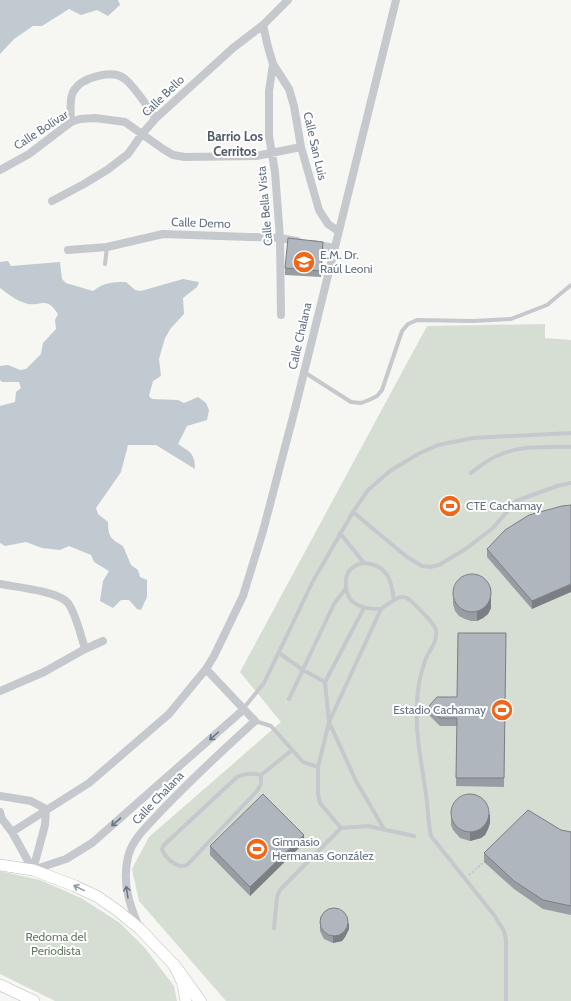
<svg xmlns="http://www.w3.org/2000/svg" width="571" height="1001" font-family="Cabin,sans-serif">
<rect width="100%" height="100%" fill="#f6f6f2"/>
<path fill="#d6ded3" d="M545 324V338L571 340V1001H226L139 901 132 869 149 837 281 722 240 672 427 326Z
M0 871 40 880 81 898 120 923 145 948 174 986 177 1001H55L0 974Z"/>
<path fill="#c1cad0" d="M0 0H118L120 5 108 16 97 10 81 15 69 9 42 26H33L14 39 0 54Z
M8 261 11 266 60 262 62 279 66 283 93 291C105 282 112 282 126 282L135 290 141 291 183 279 199 282 197 287 183 298 184 314 171 328 165 338 159 359 161 376 153 381 149 396 152 399 178 400 184 403 198 397 206 403 209 410 207 420 187 426 178 444C190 452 195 453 195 469L156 445H128L121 472 96 508 98 514 108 522C108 537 111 539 123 546L131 565 138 570 140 577 147 580V597L141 610 137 609 129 600H121L113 608 100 601 103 581 109 571 94 562 91 555 69 546 60 550 42 548 26 542 5 546 0 543V406L15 402 16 392 21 388 19 382H2L0 380V366L8 365 20 370 26 369 41 354 43 343 56 329 55 320 58 314C45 293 39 310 22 302 14 299 7 293 0 288V262Z"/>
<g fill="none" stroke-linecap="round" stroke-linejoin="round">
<g stroke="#babdc2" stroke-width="12">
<path id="secondary" d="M0 865 33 870 75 886 98 897 118 911 140 929 174 965 183 984 186 1001
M0 985 34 1001"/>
</g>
<g stroke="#b8bbc0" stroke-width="13">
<path id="primary" d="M174 965 200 1001"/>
</g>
<path stroke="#bfc0c3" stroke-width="1.5" stroke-dasharray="2 2" stroke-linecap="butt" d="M469 875 484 862"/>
<path stroke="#c5c8cc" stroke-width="4" d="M105 264 107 247
M304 372 351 402 361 403 369 400 377 396 382 390 402 331 408 324 417 320 473 321 511 319 547 305 571 285
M471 473C479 467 487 460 497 456 520 445 546 447 571 447
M353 512 407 557 422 566 430 567 439 565 467 548 493 528 516 501 557 486 571 483
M340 533 364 563
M364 608 325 682 329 722 356 781 384 829
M381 609C376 609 368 609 363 607 359 606 352 602 350 599 345 590 343 575 352 568 363 559 380 564 387 575 392 582 392 591 394 599
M279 653 303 670 325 682
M289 699 334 604 346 588
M243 709 264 683 313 581 353 512 368 490 390 471 418 454 438 445 473 438 571 433
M255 721 271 726 303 762 318 767
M261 775V784L257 791 187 865C177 869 165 858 162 849L164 845 237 777C246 773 252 773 261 775L292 750
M341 828 320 803 318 794V767L329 722 381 609C404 592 404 593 423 613 427 617 434 624 436 630 438 642 429 650 425 661 420 675 417 691 417 706 415 735 422 764 426 794 428 808 428 822 431 836L494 915 504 931 506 940V1001
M274 928 277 897 280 890 341 828 368 826 414 836"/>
<path stroke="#c5c8cc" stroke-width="8" d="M263 25 268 47 273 64 269 91V136L275 172 280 238 281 315
M273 64 289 89 294 106 301 147 319 210 328 224 338 231
M71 122C71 112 69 100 73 92 81 77 112 69 125 79 137 89 146 106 156 118
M0 170 29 154 71 122 80 119 95 118 125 122 163 149 173 155 185 157 256 156 301 147
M52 201 84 184 107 170 128 154 142 134 156 118 233 48 263 25 288 0
M313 244 334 248
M68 250 107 247 163 234 280 238 297 241
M0 584C16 587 58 591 68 603 76 614 81 636 85 649
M0 691 44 672 85 649 103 641
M0 796 31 801 46 809 45 825 33 870
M0 812 2 819 12 832 33 870
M12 832 89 783 169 714 206 669 214 656 243 596 263 531 295 409 396 0
M33 870 66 859 92 843 243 710
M139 927C129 904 122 882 128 857 132 838 150 824 162 810 192 779 223 750 255 721L206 669"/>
<use href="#secondary" stroke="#fff" stroke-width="11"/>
<use href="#primary" stroke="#fff" stroke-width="12"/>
</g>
<path fill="#979da3" d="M323 249 321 277 285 275V268Z
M571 505 532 609 487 557V549Z
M453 589 491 608 488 614 483 618 477 621H471L465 619 459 616 455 611 453 604Z
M506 633 504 787 456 786 457 726H440L429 715V706L457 697Z
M451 810 490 823 488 829 485 835 481 838 470 841 460 838 453 830 451 825Z
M561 830 571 832V915L543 909 514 889 484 862V853Z
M304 843 250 896 210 855V846Z
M320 920 349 929 345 937 342 941 333 943 324 939 320 931Z"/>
<path fill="#7b7f84" d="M323 242V249L321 277V271Z
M571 584V592L532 609V601Z
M491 587V608L488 614 483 618 477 621V612Z
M490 814V823L488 829 485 835 481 838 470 841V833Z
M304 835V843L250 896V887Z
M349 923V929L345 937 342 941 333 943V936Z"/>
<path fill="#b0b6bd" stroke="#7b7f84" d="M288 238 323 242 321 271 285 268Z
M571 505V584L532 601 487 549 505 530 529 515 562 506Z
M453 593a19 19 0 1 1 38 0a19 19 0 1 1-38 0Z
M458 633H506L504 778H456L457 718H440L429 706 437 697H457Z
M451 813a19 19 0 1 1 38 0a19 19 0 1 1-38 0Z
M263 794 304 835 250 887 210 846Z
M528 810 561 830 571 832V906L543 900 514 881 484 853Z
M320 922a14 14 0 1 1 28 0a14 14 0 1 1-28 0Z"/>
<defs><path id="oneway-shaft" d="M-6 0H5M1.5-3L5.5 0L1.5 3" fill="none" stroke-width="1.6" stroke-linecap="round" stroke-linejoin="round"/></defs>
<g stroke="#687689">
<use href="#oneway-shaft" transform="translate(214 736) rotate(138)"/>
<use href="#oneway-shaft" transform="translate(116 822) rotate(139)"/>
<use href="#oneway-shaft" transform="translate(127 892) rotate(-99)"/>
</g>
<use stroke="#929caa" href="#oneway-shaft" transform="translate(79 888) rotate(-154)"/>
<defs>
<g id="school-disc" transform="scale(1.15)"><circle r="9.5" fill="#ee671b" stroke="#fff"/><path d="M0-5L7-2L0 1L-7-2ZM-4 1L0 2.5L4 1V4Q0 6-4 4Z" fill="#fff"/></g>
<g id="stadium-disc" transform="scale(1.15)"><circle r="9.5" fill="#ee671b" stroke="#fff"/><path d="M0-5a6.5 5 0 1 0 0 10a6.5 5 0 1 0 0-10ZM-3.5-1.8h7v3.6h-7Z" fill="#fff"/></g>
</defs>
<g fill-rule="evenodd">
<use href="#school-disc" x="304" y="262"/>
<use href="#stadium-disc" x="450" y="506"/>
<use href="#stadium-disc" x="502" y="710"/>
<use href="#stadium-disc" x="257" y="849"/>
</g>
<g text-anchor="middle" stroke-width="4" stroke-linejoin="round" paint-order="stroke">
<g font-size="12" fill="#637285" stroke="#fff">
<text transform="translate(163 96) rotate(-44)" y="4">Calle Bello</text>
<text transform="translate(41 130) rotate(-33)" y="4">Calle Bolívar</text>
<text transform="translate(315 146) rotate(77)" y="4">Calle San Luis</text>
<text transform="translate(265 206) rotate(-95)" y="4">Calle Bella Vista</text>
<text transform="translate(201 223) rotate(2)" y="4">Calle Demo</text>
<text transform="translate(300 336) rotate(-77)" y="4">Calle Chalana</text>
<text transform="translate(158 798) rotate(-46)" y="4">Calle Chalana</text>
</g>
<g font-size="12" fill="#637285" stroke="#fff" text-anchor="start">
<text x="320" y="259">E.M. Dr.<tspan x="320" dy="14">Raúl Leoni</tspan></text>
<text x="466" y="510">CTE Cachamay</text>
<text x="486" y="714" text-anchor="end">Estadio Cachamay</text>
<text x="272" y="846">Gimnasio<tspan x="272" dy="14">Hermanas González</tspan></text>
</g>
<g font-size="12" fill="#647c62" stroke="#fff">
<text x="56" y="941">Redoma del<tspan x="56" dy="14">Periodista</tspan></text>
</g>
<g font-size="13" font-weight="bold" fill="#525c6a" stroke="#fff">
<text x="235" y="141">Barrio Los<tspan x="235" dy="15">Cerritos</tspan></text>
</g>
</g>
</svg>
